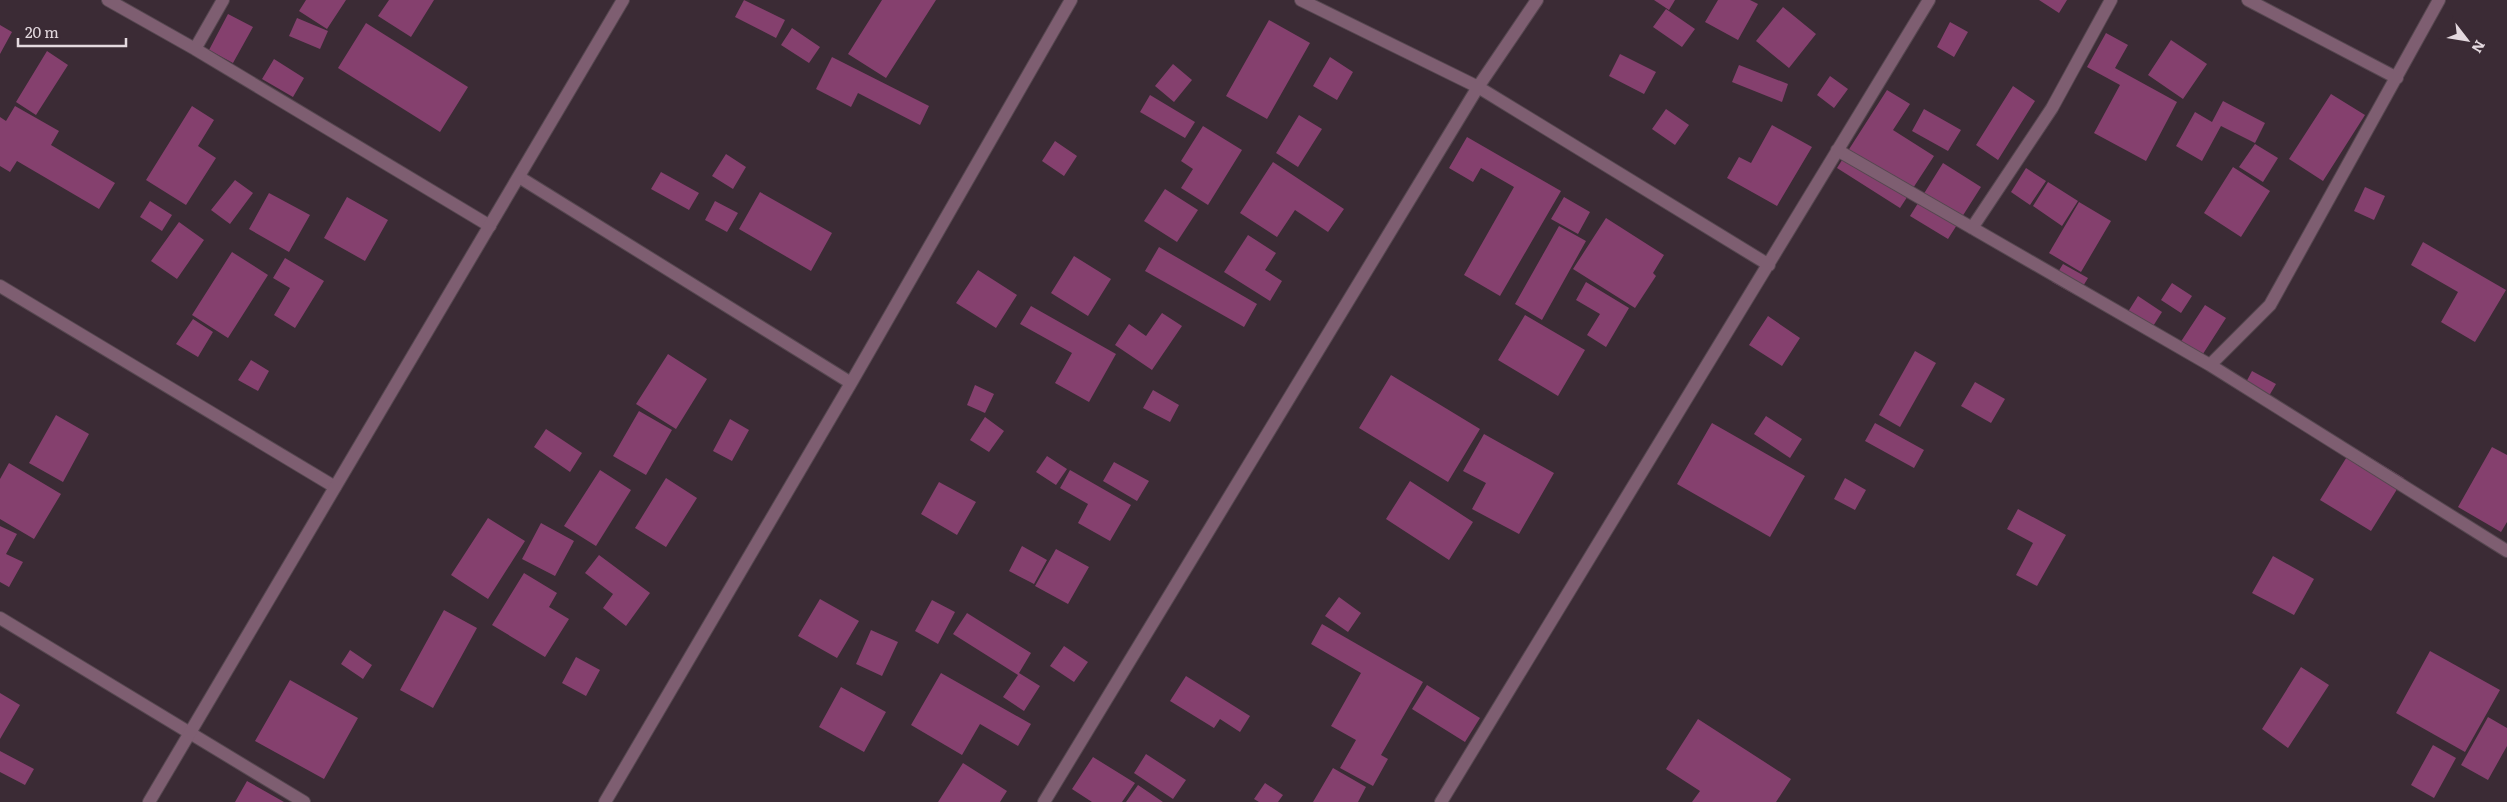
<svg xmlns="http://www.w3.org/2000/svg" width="2507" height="802" font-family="Literata,serif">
<rect width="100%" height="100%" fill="#3b2b35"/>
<path fill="#85406e" d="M306 0H346L327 29 299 11Z
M389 0H434L411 37 378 16Z
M744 0 785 20 776 38 735 17Z
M882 0H936L886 78 848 54Z
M1654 0H1675L1669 10Z
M1718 0H1750L1758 4 1738 40 1705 22Z
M2039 0H2067L2059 13Z
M1783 7 1816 34 1789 68 1756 41Z
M1666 9 1695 29 1682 47 1653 27Z
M228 14 253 27 233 63 209 50Z
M297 18 328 31 320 49 289 36Z
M1269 20 1310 43 1267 119 1226 96Z
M1950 22 1968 32 1954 57 1937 47Z
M366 23 468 87 440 132 338 68Z
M0 25 12 32 0 54Z
M792 28 820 47 809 63 781 45Z
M2106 33 2128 45 2115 68 2177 102 2146 161 2094 133 2120 85 2087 67Z
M2171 40 2207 64 2183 99 2148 75Z
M47 51 68 65 36 115 16 102Z
M1620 54 1656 72 1644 94 1609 76Z
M832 57 929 106 920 125 858 93 851 107 816 89Z
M1330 57 1353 72 1337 100 1313 86Z
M274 59 304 78 293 97 262 79Z
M1173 64 1192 80 1174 102 1155 86Z
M1739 65 1788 84 1782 102 1732 82Z
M1830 76 1848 89 1834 108 1817 95Z
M2013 86 2035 101 1998 160 1976 145Z
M1887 90 1910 104 1893 130 1934 156 1900 208 1837 168Z
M2331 94 2365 115 2323 181 2289 159Z
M1150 95 1195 122 1185 138 1140 112Z
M2223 101 2265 123 2255 143 2221 126 2202 161 2176 146 2195 112 2212 122Z
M15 106 59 131 51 145 115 183 99 209 17 161 10 172 0 166V117L6 121Z
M192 106 214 120 198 146 216 158 186 205 146 180Z
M1666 109 1689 125 1675 145 1652 129Z
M1924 109 1961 130 1948 151 1912 131Z
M1299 115 1322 129 1298 167 1276 153Z
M1772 125 1812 147 1777 206 1727 178 1739 157 1751 163Z
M1203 126 1242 150 1208 205 1181 188 1193 169 1181 161Z
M1467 137 1561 191 1500 296 1464 275 1514 187 1481 168 1473 182 1449 168Z
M1055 141 1077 156 1064 176 1042 161Z
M2255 144 2278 158 2263 182 2239 167Z
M726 154 746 167 733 189 712 176Z
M1273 162 1344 209 1328 232 1295 210 1277 237 1240 213Z
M1943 163 1981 187 1948 239 1910 216Z
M2233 167 2270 191 2241 237 2204 213Z
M2026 168 2046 181 2030 205 2011 192Z
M661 172 699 193 689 210 651 189Z
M235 180 253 193 230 224 211 210Z
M2048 182 2078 201 2062 226 2033 206Z
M2365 187 2385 196 2374 220 2354 211Z
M1165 189 1198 210 1177 242 1144 221Z
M760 192 832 233 811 271 739 229Z
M269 193 310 215 289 252 249 229Z
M347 197 388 220 365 261 324 238Z
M1564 197 1590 212 1578 234 1551 219Z
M150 201 172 215 162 231 140 217Z
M715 201 738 213 727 232 705 220Z
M2079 202 2111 221 2081 272 2049 253Z
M1606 218 1664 255 1653 273 1656 276 1635 308 1573 269Z
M179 222 204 240 177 279 151 261Z
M1559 226 1586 241 1542 320 1515 304Z
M1248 235 1276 253 1265 270 1282 281 1270 301 1224 272Z
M2423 242 2506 290 2475 342 2441 322 2458 292 2411 265Z
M1159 247 1257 304 1244 327 1145 271Z
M232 252 268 275 228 338 192 315Z
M1074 256 1111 279 1088 316 1051 293Z
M285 258 324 281 295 328 274 315 290 288 273 278Z
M2063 264 2088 278 2077 296 2052 282Z
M978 270 1017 295 996 328 956 303Z
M1586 282 1629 308 1606 347 1587 335 1600 314 1576 300Z
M2172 283 2192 296 2181 313 2161 300Z
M2138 296 2162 312 2150 331 2126 315Z
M2205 305 2226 318 2201 357 2180 343Z
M1031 306 1116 354 1089 402 1055 383 1072 353 1020 324Z
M1162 313 1182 326 1152 370 1115 345 1129 324 1146 336Z
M1525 315 1585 350 1558 396 1498 360Z
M1768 316 1800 338 1782 366 1749 345Z
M193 319 213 332 198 357 176 344Z
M1915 351 1936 363 1900 427 1879 415Z
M668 354 707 379 676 429 636 404Z
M251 360 269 371 258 391 238 380Z
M2252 371 2276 384 2266 401 2243 388Z
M1391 375 1480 429 1448 482 1359 428Z
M1975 382 2005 399 1991 423 1961 406Z
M975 385 994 394 985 413 967 405Z
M1153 390 1179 405 1170 422 1143 408Z
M639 411 672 430 646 475 613 456Z
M56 415 89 434 63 482 29 463Z
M1766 416 1802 439 1790 458 1754 434Z
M985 417 1004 431 989 452 970 440Z
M730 419 749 430 732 461 713 451Z
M1712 423 1805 476 1770 537 1677 484Z
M1875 423 1924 450 1914 468 1865 441Z
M546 429 582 453 570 472 534 447Z
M1484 434 1554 473 1519 534 1472 509 1486 483 1463 471Z
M2353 447 2404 478 2371 531 2320 500Z
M2492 447 2507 455V522L2501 532 2458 507Z
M1047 456 1067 469 1056 485 1036 472Z
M1114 462 1149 481 1137 501 1103 481Z
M9 463 61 494 34 539 0 519V479Z
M600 470 631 490 596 546 564 526Z
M1070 470 1131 505 1110 541 1078 523 1088 504 1060 488Z
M666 478 697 498 666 547 635 528Z
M1845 478 1866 490 1855 510 1834 499Z
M1410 481 1473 522 1449 560 1386 519Z
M939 482 976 502 957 535 921 514Z
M2018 509 2066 535 2037 586 2016 575 2033 543 2007 529Z
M488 518 525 541 488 599 451 575Z
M541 523 574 541 555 576 522 559Z
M0 526 17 534 6 554 23 562 9 587 0 582Z
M1022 546 1047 560 1034 584 1009 571Z
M1056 549 1089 567 1068 604 1035 586Z
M599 555 650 593 626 626 603 608 613 594 585 573Z
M2273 556 2314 579 2294 615 2252 593Z
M524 573 557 593 549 607 569 619 545 657 492 625Z
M1339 597 1361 613 1348 632 1325 616Z
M820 599 859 621 837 658 798 636Z
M932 600 955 612 938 644 915 631Z
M444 610 477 628 433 708 400 690Z
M967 613 1031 653 1019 673 1040 686 1024 711 1003 697 1018 675 953 634Z
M1322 624 1423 682 1381 755 1388 759 1373 786 1340 768 1356 740 1331 726 1361 673 1311 644Z
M871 630 898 642 882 676 856 664Z
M1064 646 1088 662 1074 682 1050 666Z
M350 650 372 665 363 679 341 664Z
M2430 651 2500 690 2465 752 2396 713Z
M576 657 600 670 586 696 562 683Z
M2301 667 2329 685 2288 748 2262 729Z
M941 673 1031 724 1018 746 980 724 962 755 911 725Z
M1186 676 1250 716 1240 732 1220 719 1214 728 1170 701Z
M290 680 358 718 324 779 255 741Z
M1427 685 1480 718 1465 742 1412 709Z
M841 687 886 712 864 752 819 727Z
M0 693 20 705 0 739Z
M2488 717 2507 728V746L2488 780 2461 765Z
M1698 719 1791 779 1776 802H1692L1700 791 1666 769Z
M2433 745 2456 758 2434 798 2411 785Z
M0 751 34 769 25 785 0 772Z
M1146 754 1186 780 1173 799 1134 773Z
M1093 757 1135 783 1122 802H1092L1072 789Z
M963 763 1007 791 1000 802H938Z
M1333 768 1366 787 1358 802H1313Z
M247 781 284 802H235Z
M1265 783 1283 795 1278 802H1259L1254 799Z
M1138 785 1163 802H1126Z"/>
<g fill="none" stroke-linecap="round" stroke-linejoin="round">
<g stroke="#564750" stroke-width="14">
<path id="minor" d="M108 0 195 49 490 226
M1301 0 1478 87 1769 265
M2248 0 2397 78
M195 49 223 0
M1837 150 2210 365 2507 551
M519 177 851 383
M1972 228 2052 108 2111 0
M0 286 335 487
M2210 365 2270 305 2439 0
M0 618 304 802
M605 802 851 383 1071 0
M1044 802 1478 87 1537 0
M1441 802 1929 0"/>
</g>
<g stroke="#564750" stroke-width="14">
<path id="tertiary" d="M149 802 623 0"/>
</g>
<use href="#minor" stroke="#7e5e71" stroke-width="12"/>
<use href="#tertiary" stroke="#7e5e71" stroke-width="12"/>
</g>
<g transform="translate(2467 40) rotate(121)" stroke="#3b2b35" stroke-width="4" paint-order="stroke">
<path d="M0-4L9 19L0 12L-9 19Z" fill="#e4d9df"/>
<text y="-8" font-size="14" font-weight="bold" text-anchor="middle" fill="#e4d9df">N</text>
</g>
<path d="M18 38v8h108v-8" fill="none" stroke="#e4d9df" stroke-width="2.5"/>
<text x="25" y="38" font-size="15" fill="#e4d9df" stroke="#3b2b35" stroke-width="4" paint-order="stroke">20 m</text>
</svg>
